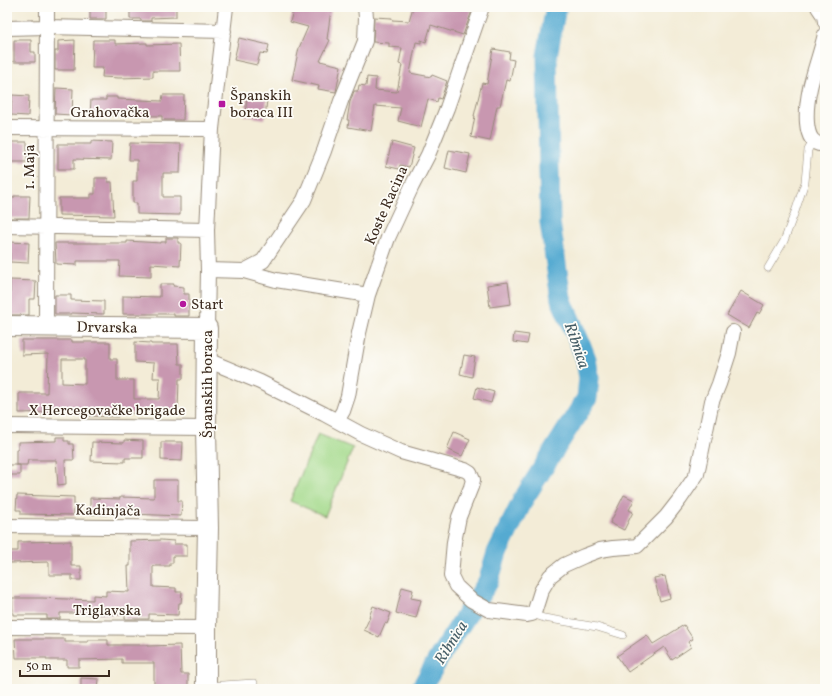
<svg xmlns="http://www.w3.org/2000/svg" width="832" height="696" font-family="Vollkorn,serif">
<rect width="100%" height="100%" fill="#fdfcf7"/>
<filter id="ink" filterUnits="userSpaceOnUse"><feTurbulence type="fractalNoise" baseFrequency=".025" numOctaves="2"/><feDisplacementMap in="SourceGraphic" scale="8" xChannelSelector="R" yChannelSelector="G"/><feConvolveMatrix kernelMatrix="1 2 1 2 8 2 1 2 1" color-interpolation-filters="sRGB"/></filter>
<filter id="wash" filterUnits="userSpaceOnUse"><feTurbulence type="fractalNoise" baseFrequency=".012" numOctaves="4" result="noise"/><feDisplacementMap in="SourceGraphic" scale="16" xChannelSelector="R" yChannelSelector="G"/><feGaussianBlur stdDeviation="0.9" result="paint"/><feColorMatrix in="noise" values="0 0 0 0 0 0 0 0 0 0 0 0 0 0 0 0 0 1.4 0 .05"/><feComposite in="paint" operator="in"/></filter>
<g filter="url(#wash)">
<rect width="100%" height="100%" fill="#f3ecd7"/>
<path fill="#a3d98a" stroke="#6f8254" d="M318 434 353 448 325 516 290 501Z"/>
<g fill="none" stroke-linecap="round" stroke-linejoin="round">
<path stroke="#55aad1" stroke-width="21" d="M421 689 440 656 488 582 497 553 524 498 587 398 589 378 586 359 579 341 561 299 550 222 547 56 555 12 557 7"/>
</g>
<g id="blocks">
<path fill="#c897b0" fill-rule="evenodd" d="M90 7H106V19H90Z
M130 7H176V17L151 18V21H141V19H130Z
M294 7H303L313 9V8L331 10 327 39 330 40 320 61 341 66 336 92 318 89 319 86 292 80 299 48 308 27 290 22Z
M413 7H469L468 9 472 11 463 35 431 25 426 42 421 40V43L416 42 410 73 431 77 432 75 447 81 441 99 438 98 437 102 428 99 421 127 398 121 401 108 375 106 371 131 348 127 349 120H347L350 102 354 91H358L359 85 366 86 367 77 376 78 375 90 397 92 402 65 399 64 402 48 389 47V43L373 42 374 17 392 18V20L409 21Z
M239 38 269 45 267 54 260 53 257 65 234 60Z
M14 40H31V52H35V62H14Z
M75 40 74 70H55V51H58V41Z
M93 40H115V44L147 43V45L179 44 180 71H153V77L119 78 102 77 103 68H92Z
M493 49 510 52 509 59 514 60 510 81 506 80 500 106H497L490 141 471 137 475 116H474L482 83 487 84Z
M56 88 73 89 72 115 55 114Z
M12 95 29 96 28 116 11 115Z
M163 95H184L183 120H162V116L90 115 91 100H106V97H117V99L162 101Z
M247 97 267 99 265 119 245 116Z
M91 141 112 142 111 160 74 159V169H58V144H91Z
M8 142H27V162H8Z
M392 142 414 148 409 167 400 165 399 169 386 166Z
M130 143 181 144 180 173H163V197H180V215L137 214V203H133V181H137V160H129Z
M449 150 470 154 466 173 445 168Z
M95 178H108V182H112L114 216 59 215V198H91V194H95Z
M14 196H30L29 218H9V214H7V198H14Z
M166 238H178V243H181L180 266 151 264V277L119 276 120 261H77V265L56 264 55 243H127V241L161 243V242H166Z
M10 242 29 243 28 263 10 262Z
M10 280 36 281 35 299H29V315H7V300H10Z
M508 282 511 304 490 307 487 285Z
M160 284H174L173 286 184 287V294H189V316H174V314H123V296L160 297Z
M741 291 764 305 759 314 757 313 749 328 727 315Z
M55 295H71V300L104 301V314L71 313V314H55Z
M514 333 529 335 527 344 513 342Z
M22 340H72V342H110V359H117V380H134V399H159L160 378H153L154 363 135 362V342L151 343V344H178L179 364H183V379H179L178 412 144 411V414L118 413V417L84 416V409L55 408V412L19 413V393H47L48 354 22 355ZM62 359H85V384L62 383Z
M464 355 475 357 472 377 460 374Z
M477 387 494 392 491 403 474 398Z
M454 432 470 439 462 456 447 449Z
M56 437H64V441H69V444H73L74 460H65L66 484 58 485 56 460H28L27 465H16V450H18V442L56 441Z
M124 440 143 441V458H125V462L91 461 92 442 124 443Z
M161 442H183L182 461 161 460Z
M7 465H20V475H7Z
M154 480H178V501H182L181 516 107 513V515L90 514V498L120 499V497L154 498Z
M17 495 74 497V515L21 514V510H16Z
M624 495 634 500 629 510 633 512 624 530 610 523Z
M161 540 174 541V544H187V556H173V563H170V566H153V587L176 588V592H182L181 603H179L178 615 149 614V619H125V615L75 613H60V619H47V615H13L12 598H42L93 600V595L106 596V591L129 592 128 566H130V541Z
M71 541V566H81V580H72V575H49V562L10 563V551H18V542Z
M665 576 670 598 660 601 654 578Z
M402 587 413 590 411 598 421 600 416 618 396 613Z
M373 606 391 613 387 624 385 623 379 637 364 630 370 617H369Z
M684 625 693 639 688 642 691 647 672 660 664 647 628 672 617 656 647 635 653 644Z
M15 639H65V642H88V640H108V645H147V646L180 645 181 674H188V689H154V663H122V659L79 660V667H67V660H47V658H16Z
M81 678 99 679 98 689H81Z"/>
</g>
</g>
<g filter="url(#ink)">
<use href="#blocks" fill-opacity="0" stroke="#978b7a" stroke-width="1"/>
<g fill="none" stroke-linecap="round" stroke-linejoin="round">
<g stroke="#978b7a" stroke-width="8">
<path id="lane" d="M768 268 784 241 796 209 805 182 808 150 813 141
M532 614 544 618 597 627 623 635
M207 686 254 683"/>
</g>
<g stroke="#978b7a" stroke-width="16">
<path id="street" d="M818 7 824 16 825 22
M7 28 47 27 224 31
M825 34C821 52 814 70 810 88 807 102 800 148 825 144
M7 128 212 129
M7 226 207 230
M208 270 244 271 263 261 304 200 324 151 341 101 365 41 366 17 365 7
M244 271 276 280 368 295
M46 326 47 7
M207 328 208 270 207 230 212 129 226 7
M207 360 260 382 324 414 361 434 401 452 465 470 470 473 473 480 471 487 459 517 454 542 451 576 456 586 471 600 489 610 527 615 532 614 535 610 541 591 550 576 564 565 584 556 600 550 613 548 627 547 637 546 666 517 680 499 697 474 712 401 719 384 729 353 733 332
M337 421 343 411 348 396 359 333 368 295 388 238 412 186 428 155 447 108 482 7
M7 426 206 428
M7 526 208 528
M7 627 206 628"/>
</g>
<g stroke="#978b7a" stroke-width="22">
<path id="secondary" d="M7 326 207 328 206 428 208 528 206 628V689"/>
</g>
<use href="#lane" stroke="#fff" stroke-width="7"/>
<use href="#street" stroke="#fff" stroke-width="14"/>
<use href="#secondary" stroke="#fff" stroke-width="20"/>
</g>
</g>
<g fill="#b5179e" stroke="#fdfcf7" stroke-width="1.5">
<rect x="218" y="100" width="8" height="8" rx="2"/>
<circle cx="183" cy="304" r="4"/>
</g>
<g text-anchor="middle" stroke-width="3.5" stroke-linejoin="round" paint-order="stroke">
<g font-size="15" fill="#3b2a1e" stroke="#fdfcf7" text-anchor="start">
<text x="230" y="100">Španskih<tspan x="230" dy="17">boraca III</tspan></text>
<text x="191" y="309">Start</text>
</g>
<g font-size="15" fill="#3b2a1e" stroke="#fdfcf7">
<text x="110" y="117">Grahovačka</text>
<text transform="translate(29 167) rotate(-90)" y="5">1. Maja</text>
<text transform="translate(386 205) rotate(-66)" y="5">Koste Racina</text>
<text transform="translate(107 327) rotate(1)" y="5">Drvarska</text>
<text transform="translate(207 384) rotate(-90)" y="5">Španskih boraca</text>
<text x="107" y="415">X Hercegovačke brigade</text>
<text transform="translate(108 510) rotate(1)" y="5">Kadinjača</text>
<text x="107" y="615">Triglavska</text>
</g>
<g font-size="16" font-style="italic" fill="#455d66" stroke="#fdfcf7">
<text transform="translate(578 345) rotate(71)" y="6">Ribnica</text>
<text transform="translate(450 642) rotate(-58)" y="6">Ribnica</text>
</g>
</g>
<rect width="832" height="696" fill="none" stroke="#fdfcf7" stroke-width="24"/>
<path d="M20 670v6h89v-6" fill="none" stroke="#3b2a1e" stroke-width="2"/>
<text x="26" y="670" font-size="12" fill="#3b2a1e" stroke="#fdfcf7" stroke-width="3" paint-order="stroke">50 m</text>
</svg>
